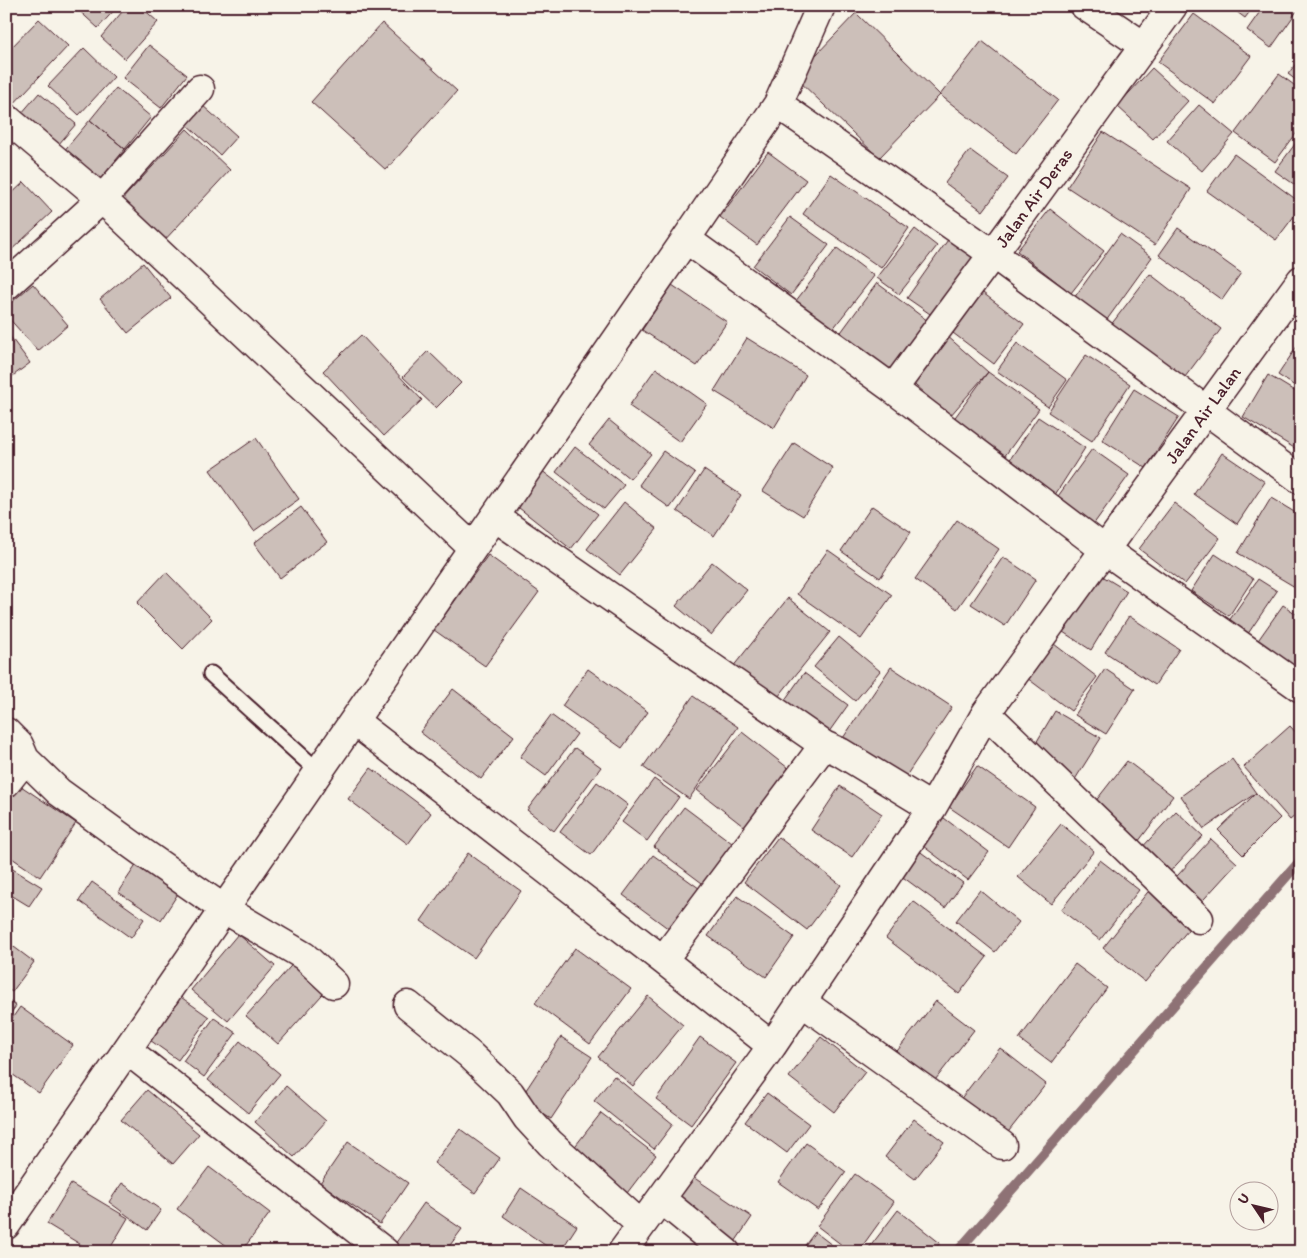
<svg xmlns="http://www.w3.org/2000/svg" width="1307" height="1258" font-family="Itim,sans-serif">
<rect width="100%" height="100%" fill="#f7f3e8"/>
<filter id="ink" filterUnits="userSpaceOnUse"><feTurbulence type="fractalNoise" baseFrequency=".02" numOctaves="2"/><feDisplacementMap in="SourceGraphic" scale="10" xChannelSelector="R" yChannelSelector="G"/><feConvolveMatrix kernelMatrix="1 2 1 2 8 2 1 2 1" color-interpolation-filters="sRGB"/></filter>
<g filter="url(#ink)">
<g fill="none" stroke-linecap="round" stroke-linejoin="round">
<path stroke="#8e7275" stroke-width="10" d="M957 1252 1301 860"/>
</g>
<path fill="#ccbfb9" stroke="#4a1f2b" d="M74 6H118L98 28Z
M127 6H140L158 22 125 59 101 37Z
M1229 6H1254L1245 18Z
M1264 6H1290L1297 11 1271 48 1247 30Z
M856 13 940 95 879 158 795 77Z
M1194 14 1251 56 1215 104 1158 62Z
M39 19 68 46 9 109 6 107V53Z
M382 23 457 91 386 170 311 102Z
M982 41 1058 100 1016 154 940 95Z
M149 45 187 75 161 108 123 78Z
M84 48 114 77 79 115 48 86Z
M1301 57V84L1288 74Z
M1152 68 1188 101 1153 139 1117 106Z
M1279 74 1301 90V127L1275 162 1235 133Z
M116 88 151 117 125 149 90 120Z
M39 93 76 124 58 145 21 114Z
M202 105 237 136 220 155 185 123Z
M1199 105 1234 134 1202 171 1167 141Z
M90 120 125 149 93 188 57 159Z
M187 129 230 170 161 244 118 204Z
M1103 132 1191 189 1155 245 1067 187Z
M1301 136V189L1275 171Z
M970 150 1008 178 983 211 945 183Z
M768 152 806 180 757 245 720 217Z
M1234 154 1301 203V207L1276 240 1207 191Z
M831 174 909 228 881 268 803 214Z
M24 182 52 212 6 255V199Z
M1050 209 1104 251 1071 293 1017 251Z
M790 217 829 245 791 295 753 266Z
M1178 228 1241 273 1222 300 1159 255Z
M915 229 937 246 899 294 877 278Z
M952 234 978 252 933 316 907 298Z
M1120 234 1152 257 1106 321 1074 298Z
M837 248 874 276 832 330 795 302Z
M143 263 171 298 128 333 100 299Z
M1150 274 1221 329 1182 381 1110 326Z
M877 283 932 324 891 380 836 339Z
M33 284 68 325 38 351 6 315V307Z
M672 285 727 322 697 366 642 330Z
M979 290 1024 324 994 364 949 330Z
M6 331 30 363 6 381Z
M361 335 422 400 384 436 323 371Z
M946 335 988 372 950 416 908 379Z
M747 338 806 375 774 428 714 391Z
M1301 340V390L1278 375Z
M1017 343 1067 380 1048 407 997 371Z
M428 351 461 383 436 408 403 377Z
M1086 355 1130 384 1092 441 1048 412Z
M656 368 707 404 680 442 629 406Z
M988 372 1039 409 1004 457 953 420Z
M1268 375 1301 395V452L1243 417Z
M1134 389 1179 417 1146 468 1102 440Z
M1038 417 1085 448 1051 501 1003 470Z
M609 420 651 454 630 479 589 445Z
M256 438 299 499 254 531 210 470Z
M794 443 833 468 803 516 763 491Z
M575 447 624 485 604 509 556 472Z
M1092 449 1129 475 1093 525 1056 499Z
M663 451 695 473 670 508 639 485Z
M1222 453 1265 482 1237 524 1194 494Z
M541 470 598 514 571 549 514 504Z
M704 470 741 495 714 536 677 511Z
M1271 498 1301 516V577L1295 587 1238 553Z
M624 502 657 529 620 575 587 549Z
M1174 503 1220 538 1185 584 1139 549Z
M872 506 911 532 880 578 841 551Z
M301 507 327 542 280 578 254 543Z
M957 520 999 549 957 609 915 579Z
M828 550 892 595 861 639 797 594Z
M1215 554 1253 579 1229 616 1191 591Z
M488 555 539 592 485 666 434 630Z
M1003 557 1036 579 1005 626 971 604Z
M712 562 747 590 711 635 676 606Z
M166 572 212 619 183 649 137 603Z
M1099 574 1127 591 1091 650 1063 632Z
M1258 579 1277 591 1243 641 1224 628Z
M788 598 830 632 774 702 732 668Z
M1283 605 1301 617V671L1254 646Z
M1129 616 1179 649 1155 685 1105 652Z
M839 637 880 671 855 701 814 667Z
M1054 644 1097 677 1071 711 1027 678Z
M891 667 952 707 902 782 841 741Z
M588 669 648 712 622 748 562 706Z
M1105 669 1135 689 1106 734 1075 715Z
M804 673 848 705 821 743 777 711Z
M453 689 514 736 481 779 420 732Z
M693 696 738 727 689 799 643 767Z
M1055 711 1101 738 1074 781 1030 753Z
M551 715 577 734 546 776 520 757Z
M1290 726 1301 738V811L1290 820 1244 767Z
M742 732 797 775 752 833 697 790Z
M575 748 601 767 554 831 527 810Z
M1232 759 1256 793 1204 829 1181 796Z
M1127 761 1173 796 1138 842 1091 807Z
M977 766 1035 807 1008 847 949 807Z
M371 768 431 813 408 844 348 799Z
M654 779 679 797 647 841 622 822Z
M15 782 76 823 40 877 6 854V796Z
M597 782 628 805 591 855 560 832Z
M840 786 882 814 852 857 811 830Z
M1256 793 1280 818 1243 855 1218 830Z
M684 807 740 849 710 889 654 847Z
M1176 811 1203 836 1164 878 1137 853Z
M940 815 989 852 968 880 919 843Z
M1061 824 1094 851 1051 904 1018 877Z
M778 837 841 885 807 930 744 882Z
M1211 839 1237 863 1194 910 1167 887Z
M918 850 963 883 945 908 900 875Z
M468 853 521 891 474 958 421 921Z
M653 855 703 891 673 932 623 895Z
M1100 860 1139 890 1100 940 1061 910Z
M139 861 181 889 161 920 118 892Z
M6 865 42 887 29 906 6 892Z
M92 882 144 919 131 938 79 901Z
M1155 883 1198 918 1145 982 1103 948Z
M980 890 1019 922 995 952 956 921Z
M737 896 794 937 766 977 708 936Z
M913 901 987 957 959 994 886 938Z
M238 934 275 966 228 1021 191 990Z
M6 941 34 962 12 992 6 988Z
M575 948 631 989 590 1044 535 1003Z
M298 958 330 986 278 1044 246 1016Z
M1075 964 1107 988 1051 1063 1019 1039Z
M178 995 209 1017 178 1060 147 1038Z
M648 996 683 1025 633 1086 598 1057Z
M6 999 16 1006 6 1020Z
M936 1001 974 1030 932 1084 894 1055Z
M20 1007 73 1045 39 1093 6 1070V1027Z
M214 1018 236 1033 204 1077 183 1061Z
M561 1037 592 1057 551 1119 520 1099Z
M700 1037 736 1063 691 1125 656 1099Z
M821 1037 865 1072 834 1112 789 1077Z
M240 1041 280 1074 248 1113 208 1080Z
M1000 1048 1046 1084 1005 1136 959 1101Z
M614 1076 673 1124 654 1149 594 1101Z
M286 1086 326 1121 294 1157 255 1122Z
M147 1090 199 1134 173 1164 121 1120Z
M767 1093 809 1124 787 1153 745 1122Z
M601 1113 656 1155 624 1197 569 1154Z
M914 1119 944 1142 915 1179 885 1157Z
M460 1129 500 1158 475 1193 434 1163Z
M348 1142 408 1183 380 1224 320 1183Z
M806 1143 846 1172 818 1210 778 1182Z
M209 1167 270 1213 241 1252H235L177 1209Z
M855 1174 894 1202 858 1252H851L817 1226Z
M690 1175 752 1217 733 1245 671 1203Z
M122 1183 161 1210 147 1230 109 1202Z
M71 1184 128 1218 108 1252H93L47 1224Z
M521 1188 577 1226 560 1252H555L503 1216Z
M424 1203 462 1229 445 1252H405L395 1244Z
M898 1210 940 1243 933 1252H866Z
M815 1232 841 1252H800Z"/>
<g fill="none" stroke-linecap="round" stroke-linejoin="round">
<g stroke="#4a1f2b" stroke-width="19">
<path id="lane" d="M211 674 319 772"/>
</g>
<g stroke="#4a1f2b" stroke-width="31">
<path id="street" d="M1085 6 1144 46
M778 104 993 254 1301 480
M6 118 102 199 473 548
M686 239 893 389 1105 550 1301 688
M6 286 102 199 200 89
M893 389 993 254 1173 6
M495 517 824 745 840 752 932 808
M986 713 1199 919
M354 721 663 960 772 1046
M6 732 19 745 25 759
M6 783 25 759 59 792 142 852 224 909 304 956 334 984
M663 960 824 745
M802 1002 1002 1145
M408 1005 469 1054 510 1093 527 1118 550 1143 641 1225
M127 1050 385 1252
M661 1199 726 1252
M6 1225 686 239 778 104 821 6
M622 1252 772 1046 932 808 986 713 1301 280"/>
</g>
<use href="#lane" stroke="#f7f3e8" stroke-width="15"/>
<use href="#street" stroke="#f7f3e8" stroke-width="28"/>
</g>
</g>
<g text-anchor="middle" stroke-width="4.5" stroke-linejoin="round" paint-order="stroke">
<g font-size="18" fill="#4a1f2b" stroke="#f7f3e8">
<text transform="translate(1034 198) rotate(-54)" y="6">Jalan Air Deras</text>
<text transform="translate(1203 415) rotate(-54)" y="6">Jalan Air Lalan</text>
</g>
</g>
<rect width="1307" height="1258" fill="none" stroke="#f7f3e8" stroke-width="25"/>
<rect x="12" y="12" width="1282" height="1233" fill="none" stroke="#4a1f2b" stroke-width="2" filter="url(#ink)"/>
<g transform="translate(1254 1206) rotate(305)"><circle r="24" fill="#f7f3e8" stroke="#b29e9c"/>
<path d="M0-4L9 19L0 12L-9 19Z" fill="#4a1f2b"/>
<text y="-8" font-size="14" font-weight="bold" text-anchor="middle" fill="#4a1f2b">U</text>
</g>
</svg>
